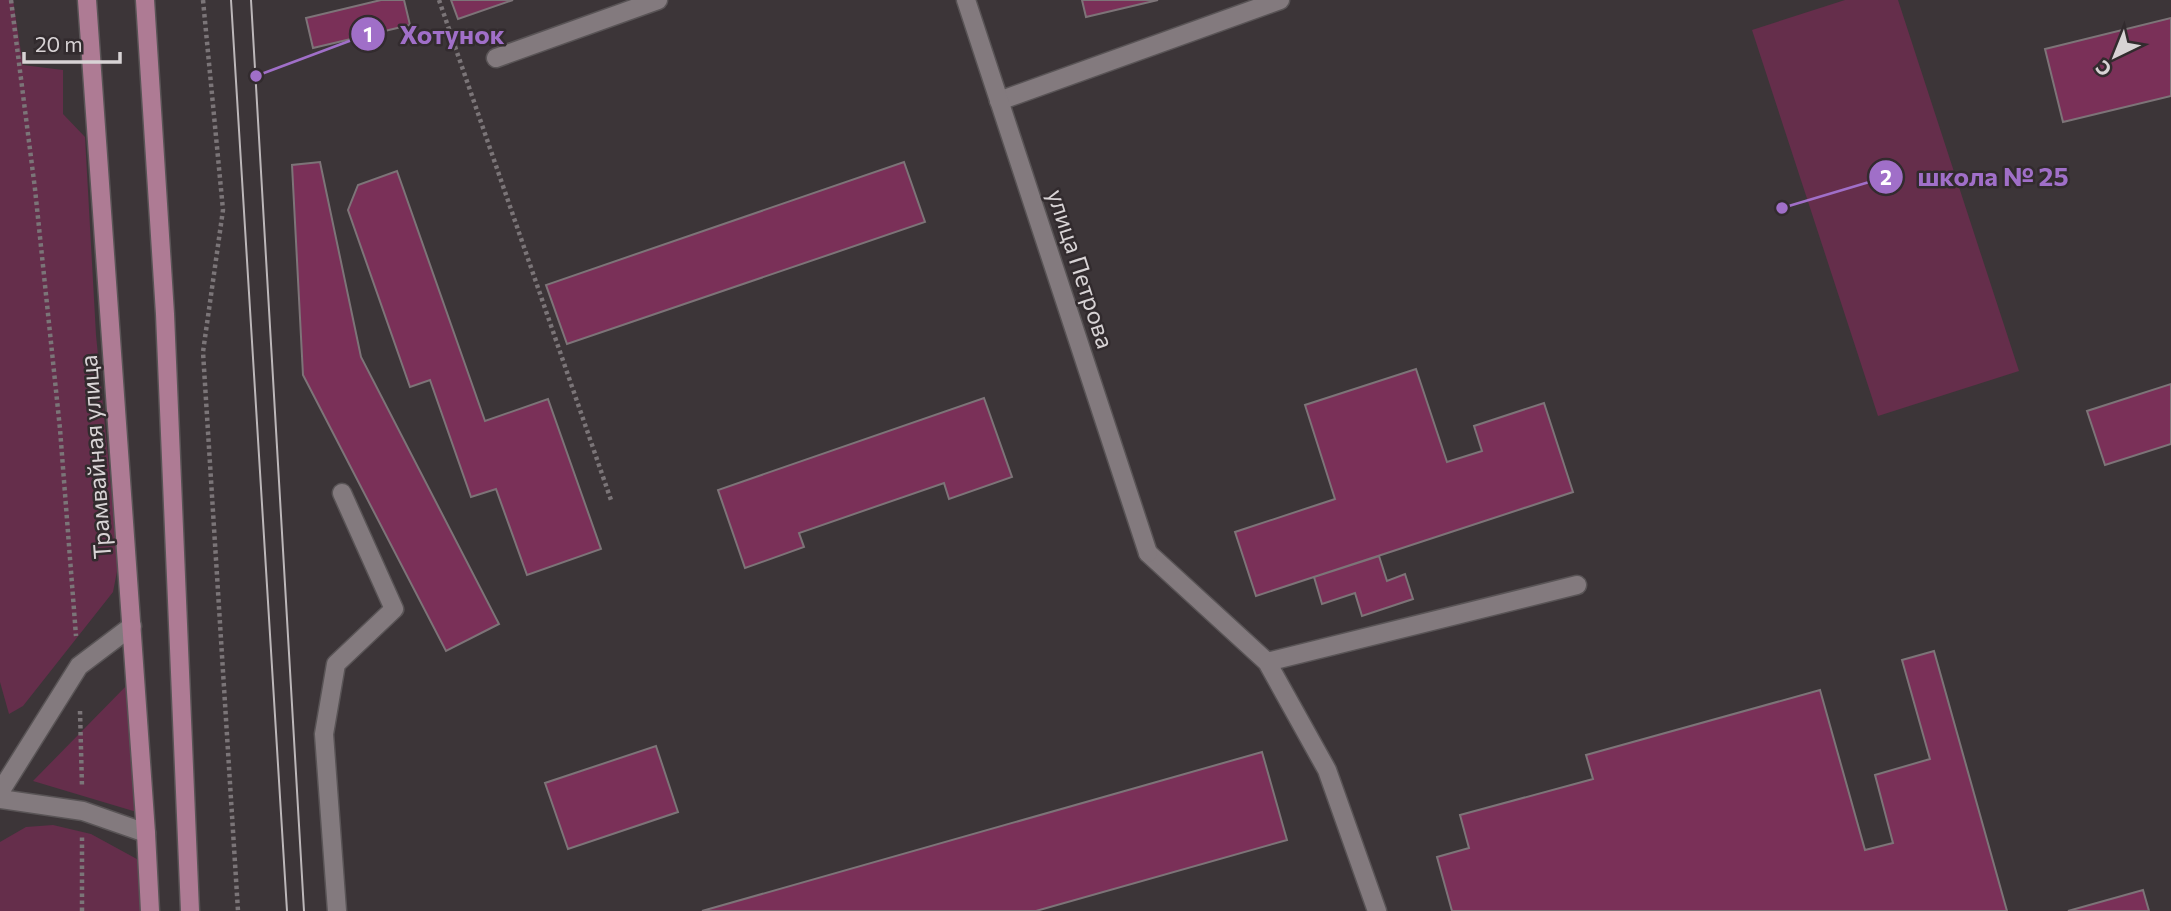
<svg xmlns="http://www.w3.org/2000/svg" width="2171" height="911" font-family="Commissioner,sans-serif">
<rect width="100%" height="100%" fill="#3c3538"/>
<path fill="#652e4b" d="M0 0H13L23 65 63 70V114L85 137 96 335 111 487 120 556 113 592 23 706 9 714 0 682Z
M1845 0H1898L2019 371 1878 416 1752 30Z
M131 681 140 813 33 781Z
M53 825 91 834 146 864V911H0V842L26 827Z"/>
<path fill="#7a3058" stroke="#7d7478" stroke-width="2" d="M381 0H404L410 25 313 48 306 18Z
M451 0H513L458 19Z
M1082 0H1158L1086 17Z
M2171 18V96L2063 122 2045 49Z
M320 162 361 357 499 624 446 651 303 375 292 165Z
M904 162 925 222 567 344 546 285Z
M397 171 485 421 548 399 601 549 527 575 496 489 471 497 430 380 410 387 348 210 358 185Z
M1416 369 1447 462 1482 451 1474 426 1544 403 1573 492 1256 596 1235 532 1335 499 1305 405Z
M2171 384V444L2105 465 2087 411Z
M984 398 1012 477 949 499 944 483 799 533 804 547 745 568 718 490Z
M1379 556 1387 581 1405 574 1413 599 1362 616 1355 593 1322 604 1314 577Z
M1934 651 2007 911H1452L1437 857 1469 848 1460 815 1593 779 1586 755 1820 690 1865 850 1893 843 1875 775 1930 759 1902 660Z
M656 746 678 812 568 849 545 783Z
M1262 752 1287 840 1036 911H702Z
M2143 890 2149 911H2068Z"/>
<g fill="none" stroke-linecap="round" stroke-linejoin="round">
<g stroke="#595456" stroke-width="21">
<path id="service" d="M496 58 658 0
M999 101 1280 0
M1148 553 1267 662 1327 770 1377 911
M1267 662 1577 585
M0 792 79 666 132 626
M0 799 83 811 146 833
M337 911 324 734 336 664 394 609 342 493"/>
</g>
<g stroke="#595456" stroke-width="21">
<path id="minor" d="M966 0 1148 553"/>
</g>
<g stroke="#595456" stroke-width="21">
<path id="primary" d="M87 0 146 833 150 911
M145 0 165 314 190 911"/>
</g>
<path stroke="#7b7578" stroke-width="4.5" stroke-dasharray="3.5 3.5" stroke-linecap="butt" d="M11 0 35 189 60 429 76 636
M203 0 223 210 203 352 238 911
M439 0 612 503
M80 711 82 787
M82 911V837"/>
<use href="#service" stroke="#837a7e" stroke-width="18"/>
<use href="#minor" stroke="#837a7e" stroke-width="18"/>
<use href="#primary" stroke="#ae7b94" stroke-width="18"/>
<path stroke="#bcb7b9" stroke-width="2" d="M231 0 287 911
M251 0 304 911"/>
</g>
<g text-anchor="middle" stroke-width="5" stroke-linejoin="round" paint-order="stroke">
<g font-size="24" fill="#d8d3d5" stroke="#322b2e">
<text transform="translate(1080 269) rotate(72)" y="8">улица Петрова</text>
<text transform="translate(96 457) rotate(-94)" y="8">Трамвайная улица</text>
</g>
</g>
<path fill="none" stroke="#a06fc8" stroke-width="2.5" d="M256 76L368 34M1782 208L1886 177"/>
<g fill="#a06fc8" stroke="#322b2e" stroke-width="2.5">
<circle cx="256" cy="76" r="7"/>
<circle cx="1782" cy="208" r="7"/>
<circle cx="368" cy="34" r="18"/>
<circle cx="1886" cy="177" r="18"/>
</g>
<g font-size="21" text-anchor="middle" font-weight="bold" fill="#fff">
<text x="368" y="42">1</text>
<text x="1886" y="185">2</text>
</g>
<g font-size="26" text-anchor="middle" font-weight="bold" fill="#a06fc8" stroke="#322b2e" stroke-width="5" stroke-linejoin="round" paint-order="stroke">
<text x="452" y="44">Хотунок</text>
<text x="1993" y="186">школа № 25</text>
</g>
<g transform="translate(2115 56) rotate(223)" stroke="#322b2e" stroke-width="5" paint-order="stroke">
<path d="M0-5L12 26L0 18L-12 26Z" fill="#d8d3d5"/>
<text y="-10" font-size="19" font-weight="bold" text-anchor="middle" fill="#d8d3d5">С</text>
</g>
<path d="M24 52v10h96v-10" fill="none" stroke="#d8d3d5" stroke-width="3.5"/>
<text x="35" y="52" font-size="21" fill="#d8d3d5" stroke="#322b2e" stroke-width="5" paint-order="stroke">20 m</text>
</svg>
